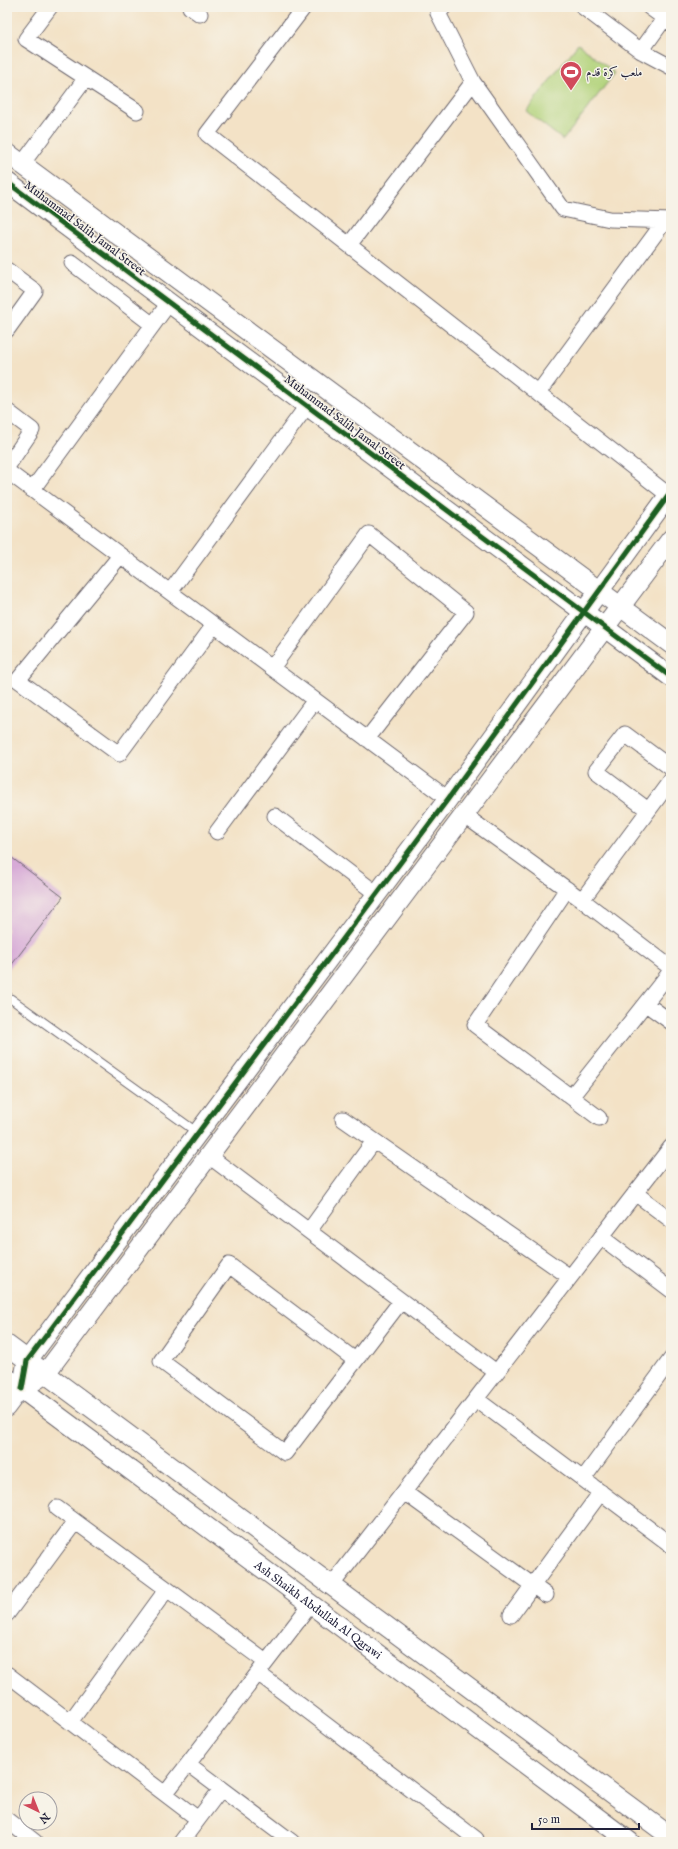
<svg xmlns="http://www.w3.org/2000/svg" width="678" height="1849" font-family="'IM FELL English',Amiri,serif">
<rect width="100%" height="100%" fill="#f7f3e8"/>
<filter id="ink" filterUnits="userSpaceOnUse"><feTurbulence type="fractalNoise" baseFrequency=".025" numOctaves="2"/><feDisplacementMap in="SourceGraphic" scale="8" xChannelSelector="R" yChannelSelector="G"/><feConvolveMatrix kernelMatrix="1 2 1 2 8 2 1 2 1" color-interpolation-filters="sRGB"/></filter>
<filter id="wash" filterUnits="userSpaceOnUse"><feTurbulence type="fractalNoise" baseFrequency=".012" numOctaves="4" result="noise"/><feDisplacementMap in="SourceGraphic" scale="16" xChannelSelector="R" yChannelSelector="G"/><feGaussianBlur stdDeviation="0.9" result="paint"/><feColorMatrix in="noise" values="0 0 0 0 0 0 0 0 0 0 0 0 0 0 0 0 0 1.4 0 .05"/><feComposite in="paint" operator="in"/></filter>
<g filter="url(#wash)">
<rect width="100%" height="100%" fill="#f3e2c6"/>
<path fill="#b2d37b" stroke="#6a7a5b" d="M578 44 615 73 563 140 526 111Z"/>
<g id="blocks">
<path fill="#d7aad7" d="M7 854 63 897 7 971Z"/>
</g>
</g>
<g filter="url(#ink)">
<use href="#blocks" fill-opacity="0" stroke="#6b656c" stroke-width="1"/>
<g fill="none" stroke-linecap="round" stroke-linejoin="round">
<g stroke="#6b656c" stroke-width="10">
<path id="service" d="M7 996 198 1133"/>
</g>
<g stroke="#6b656c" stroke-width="17">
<path id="minor" d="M50 7 26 39 137 111
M190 7 200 14
M304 7 207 134 671 497
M444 7 438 13 473 82 563 209 610 219 671 221
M583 7 641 51 671 67
M649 7 671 23
M641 51 664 19
M22 164 86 78
M349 245 473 82
M72 263 153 325
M7 270 35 291 7 330
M538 393 664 222
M7 411 32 430 7 467
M7 471 448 799
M32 490 169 303
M120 556 18 680 119 754 214 625
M170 592 307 406
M272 668 369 534 466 612 367 739
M648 810 596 771 625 734 671 768
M464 815 582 900 671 968
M275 816 377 894
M217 832 315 700
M567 889 475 1025 599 1118
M582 900 671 780
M646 1004 671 1022
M571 1097 671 971
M343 1119 570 1277
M209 1156 496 1372
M635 1193 671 1220
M309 1231 374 1141
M601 1237 671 1290
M355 1360 229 1265 161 1361 285 1453 401 1301
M476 1399 671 1545
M7 1409 22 1389
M583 1479 671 1359
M404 1492 546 1595
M57 1508 266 1662
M331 1586 671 1147
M7 1614 75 1522
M511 1615 601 1492
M258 1673 476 1839 474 1842
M7 1674 198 1819
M70 1722 167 1589
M188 1764 292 1842
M165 1794 311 1604
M7 1820 35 1842
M181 1842 221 1789"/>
</g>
<g stroke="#6b656c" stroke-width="21">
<g id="tertiary">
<path d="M7 153 671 644"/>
<path d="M7 182 671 677"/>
<path d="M7 1345 671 1837"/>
<path id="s1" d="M7 1378 630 1842"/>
<path d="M22 1389 27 1361 448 799 671 492"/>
<path d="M22 1389 45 1374 671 539"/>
</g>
</g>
<use href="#service" stroke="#fff" stroke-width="8"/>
<use href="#minor" stroke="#fff" stroke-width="15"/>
<use href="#tertiary" stroke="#fff" stroke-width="19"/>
<g stroke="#f7f3e8" stroke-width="8">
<path id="cycleway" d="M7 182 671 677
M22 1389 27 1361 448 799 671 492"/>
</g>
<use href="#cycleway" stroke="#1b5e20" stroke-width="5"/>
</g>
</g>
<defs>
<g id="stadium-pin" transform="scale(1.15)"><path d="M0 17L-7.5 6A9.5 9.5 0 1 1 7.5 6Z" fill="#d1495b" stroke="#f7f3e8"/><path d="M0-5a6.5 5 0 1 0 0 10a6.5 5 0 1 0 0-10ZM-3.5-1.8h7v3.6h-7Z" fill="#fff"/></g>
</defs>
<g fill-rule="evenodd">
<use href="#stadium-pin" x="571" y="72"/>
</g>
<g text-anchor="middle" stroke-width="3" stroke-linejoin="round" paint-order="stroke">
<g font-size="12" fill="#22223b" stroke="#f7f3e8" text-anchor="start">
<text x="586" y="76">ملعب كرة قدم</text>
</g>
<g font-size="12" fill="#22223b" stroke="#f7f3e8">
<text transform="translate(85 228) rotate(37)" y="4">Muhammad Salih Jamal Street</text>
<text transform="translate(345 422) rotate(37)" y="4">Muhammad Salih Jamal Street</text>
<text dy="4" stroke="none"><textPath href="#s1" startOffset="388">Ash Shaikh Abdullah Al Qarawi</textPath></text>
</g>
</g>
<rect width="678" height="1849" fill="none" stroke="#f7f3e8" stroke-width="24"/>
<g transform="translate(38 1811) rotate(137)"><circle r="19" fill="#f7f3e8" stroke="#a29fa3"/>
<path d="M0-3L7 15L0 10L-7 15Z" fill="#d1495b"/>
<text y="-6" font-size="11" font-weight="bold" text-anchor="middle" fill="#22223b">N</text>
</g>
<path d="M532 1823v6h107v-6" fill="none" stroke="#22223b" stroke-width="2"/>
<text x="538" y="1823" font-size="12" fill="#22223b" stroke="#f7f3e8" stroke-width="3" paint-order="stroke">50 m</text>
</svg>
